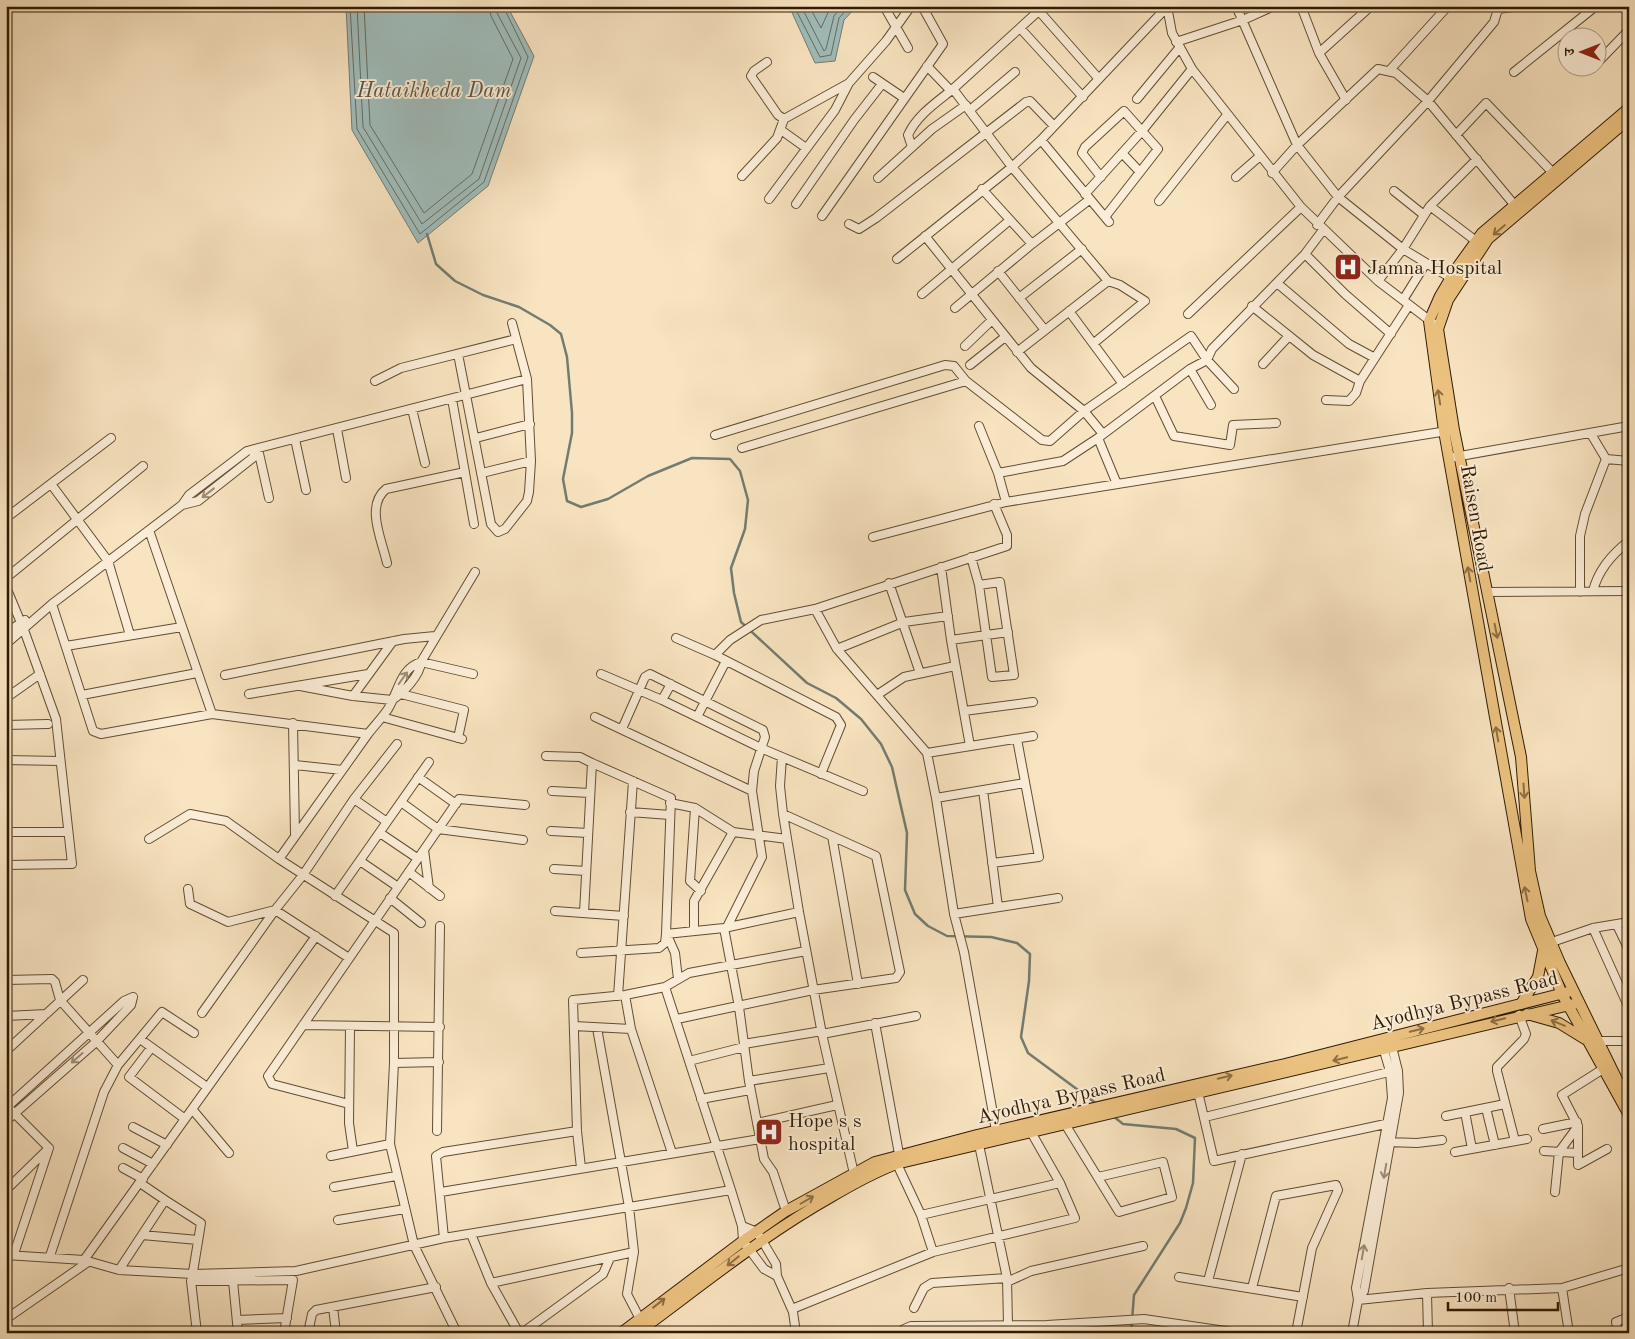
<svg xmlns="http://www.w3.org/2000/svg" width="1635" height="1339" font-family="'Old Standard TT','Noto Serif Devanagari',serif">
<rect width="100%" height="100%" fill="#f9e4c1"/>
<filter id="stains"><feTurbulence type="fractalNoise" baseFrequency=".004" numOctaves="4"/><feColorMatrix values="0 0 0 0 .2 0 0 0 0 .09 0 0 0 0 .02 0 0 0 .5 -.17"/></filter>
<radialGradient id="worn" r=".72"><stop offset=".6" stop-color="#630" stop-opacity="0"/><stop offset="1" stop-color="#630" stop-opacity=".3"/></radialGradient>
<path fill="#a0bdbb" stroke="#737c71" d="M346 6H507L534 56 488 186 418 243 352 130Z
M789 6H857L844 20 835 61 815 63Z"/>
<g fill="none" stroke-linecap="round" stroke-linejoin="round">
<path stroke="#686c5e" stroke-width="1" d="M350 6 357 129 420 234 484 182 528 57 503 6
M357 6 363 127 422 224 479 179 521 58 497 13 496 6
M364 6 370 125 424 213 472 174 513 59 491 16 489 6
M794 6 820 57 831 55 839 18 850 6
M801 6 824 51 826 49 834 16 842 6
M809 6 821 28 831 6"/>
<path stroke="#737c71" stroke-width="2.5" d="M427 234 436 264 455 281 483 295 519 307 550 325 561 334 567 357 572 413V433L563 479 567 501 581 507 608 499 648 476 692 458 730 459 740 471 748 500 745 529 731 568 734 593 741 622 807 683 836 698 861 719 881 744 892 767 907 833 905 890 915 914 928 926 947 936 991 937 1017 943 1030 954 1029 981 1021 1037 1028 1053 1097 1104
M1113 1116 1123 1124 1176 1129 1195 1138 1193 1183 1186 1208 1180 1223 1134 1295 1131 1333"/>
<g stroke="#624d32" stroke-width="10">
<path id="minor" d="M884 6 908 48
M1167 6 1172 33 1192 69 1301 207 1378 281 1433 323
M1236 6 1297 145 1338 197 1403 249 1451 278
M1301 6 1319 53 1346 100
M1039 11 1099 79
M1020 28 1083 97
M1176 42 1243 20 1274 6
M1319 53 1371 6
M1601 59 1629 30
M767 62 754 71 751 76 778 115 784 119 849 83
M927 66 951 91
M1389 71 1448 6
M1514 72 1596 6
M873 77 904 98
M1137 99 1180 47
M970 110 1015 72
M781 130 806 148
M1456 135 1486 103 1556 176
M1041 140 1109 222
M912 147 908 135C917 115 937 102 953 89
M1122 153 1140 172
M1272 173 1297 145 1378 69 1396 73 1428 101 1517 208
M742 176 777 138 784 119
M1101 177 1082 153 1085 147 1124 111 1158 149 1105 217
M1236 177 1260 156
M878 178 932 129 966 105
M982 189 1032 244
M1394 191 1424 215
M1085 194 1142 131 1192 69
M769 199 835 110 849 83 886 41 911 6
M1159 201 1227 115
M796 204 854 120 882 84
M1430 206 1476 241
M822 216 943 44 922 6
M849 224 859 229 876 218 1026 102 1030 101 1054 126
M1317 225 1338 197 1428 101 1494 22 1498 9 1520 6
M925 236 1031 368 1084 411 1103 434
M1305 254 1345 294 1391 334
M897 259 1012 167 1041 140 1167 7
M998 271 1044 329
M1378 281 1403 249 1430 206 1477 159
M1277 283 1349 344 1375 358
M922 294 1010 220
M1019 298 1082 249
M1403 300 1426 263
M1252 306 1313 355 1360 381
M955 308 1032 244 1089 200
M1069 311 1123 384
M1188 314 1301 207
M1094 343 1145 301 1120 285 1108 281
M965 346 992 320
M1017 352 1108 281 1012 167 953 89 1044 6
M458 354 491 524 498 532 505 529 527 501 529 492 531 461 527 379
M1263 364 1289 336
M970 365 1005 337
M1190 369 1211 405
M375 381 401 368 516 339
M1155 396 1174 436 1230 445 1233 425 1276 423
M452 399 474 524
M1326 400 1349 401 1356 393 1360 381 1409 305
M412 409 425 463
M979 426 998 473 1006 502
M337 429 346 478
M715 435 945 365 954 366 966 381 1042 440 1050 441 1084 411 1191 336 1207 360 1234 389
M476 438 530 424
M1098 438 1117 484
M295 439 306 490
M742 448 966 381
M258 449 269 498
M1449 458 1629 426
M1606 459 1629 461
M482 473 531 461
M998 473 1063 461 1098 438 1190 369 1207 360 1212 349 1305 254 1323 230
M51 484 108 561 130 635
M182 505 198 501 254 457V451
M6 518 111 438
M149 530 212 714
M873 537 1006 502 1447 431
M971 557 979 585 992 677 1014 675 1000 582 979 585
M387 563C382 540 365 506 386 489L465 472
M941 567 951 640 970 746
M6 578 143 466
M889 583 920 673
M6 587 24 630 56 719 72 864 6 865
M1593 591C1598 571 1612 554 1629 541
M1488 592 1629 591
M1580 592V536L1585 514 1606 459 1591 434
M52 604 93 731 101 734 212 714 368 734 279 859
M815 609 837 649 927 753 936 798 954 914 964 952 997 1136
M6 633 25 620
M676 638 715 655 836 717 841 725 821 774
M951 640 1008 632
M6 644 52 604 182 505 189 495 247 451 527 379 512 323
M66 646 182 627
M837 649 904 622 948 616
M715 655 730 640 761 620 815 609 1007 546V535L994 504
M601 674 662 700 763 749 863 791
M225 675 404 639 435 636
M300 686 353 696 392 700C403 693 420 676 421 662L475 572
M249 694 368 674
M401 694 464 710 458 738
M82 695 197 673
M877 695 904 677 955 666
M353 696 393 641
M6 698 40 674
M662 700 671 684
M964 711 1033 702
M382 717 462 739
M595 717 752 791
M697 717 726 661
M293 723 295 834
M6 725 48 724
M622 729 645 677 650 674 763 730 765 737 754 771 752 791 762 857 727 927
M368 734C374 726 382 718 388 709 398 693 400 668 421 662L473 674
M927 753 1033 736
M546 756 580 757 592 763
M782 757 780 786 783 814 799 912 822 1034 855 1178
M6 760 60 761
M295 765 342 770
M418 777 456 804
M983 790 998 907
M552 791 590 793
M936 798 1025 783
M354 799 387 822
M401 802 438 829 523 840
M670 803 695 808 733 832 787 839
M695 808 690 881 701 891
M630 812 670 815
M551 831 588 833
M6 832H68
M380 833 417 858
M832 836 858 984
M149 839 190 814 226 821 279 859 394 933V1063L390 1144 414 1245 457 1333
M424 850 429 888
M360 861 398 887
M992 863 1039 857 1017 739
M554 869 586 871
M409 872 440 896
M188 889 190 904 228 922 275 910 349 958
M335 896 429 762
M390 898 421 923
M555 911 624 916
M584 913 592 763 671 798 666 934 724 928 799 912
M954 914 1058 898
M1617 925 1629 950
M724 928 739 1007 749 1081 764 1159 773 1172 786 1211
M1593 928 1629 1008
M694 931V901L733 832
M667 935 675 953 678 979
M1552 942 1593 928 1629 922
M581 953 659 948 665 943 666 934
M6 980 52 979 55 982 60 1000 118 1065
M665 987 689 973 806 951
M625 995 631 1029 672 1153
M618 996 633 781
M202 1013 275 910 303 875 354 799 397 744
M6 1016 46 1014
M677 1019 813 990 896 978 900 972 876 856 783 814
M875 1023 899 1154
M303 1025 440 1027
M574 1026 631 1029
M350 1027 349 1123 353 1151
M597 1028 629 1207 634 1252 627 1294 640 1319
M822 1034 916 1016
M140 1039 207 1087
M1600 1041H1629
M744 1044 822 1031
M151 1048 129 1077 185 1119
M6 1051 83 980
M689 1061 744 1047
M394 1063 439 1062
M1603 1069 1562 1095 1578 1126V1165L1607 1149
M749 1081 829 1068
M1198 1092 1214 1161 1390 1123
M701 1099 750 1090
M349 1104 272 1084 268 1076 459 799 525 805
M6 1108 124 1001 133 997
M1486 1108 1495 1145
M192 1109 229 1153
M1465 1112 1472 1149
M1446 1116 1505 1104
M1205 1117 1393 1071
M6 1121 96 1042 131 1005 133 997
M757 1123 837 1105
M1065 1124 1119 1212 1172 1197 1163 1162 1098 1177
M133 1127 167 1145
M1543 1129 1577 1122
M437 1131 440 926
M978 1140 1007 1278 1008 1325
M1515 1141 1497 1071V1067L1524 1039 1526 1034 1519 1015
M1387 1142 1417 1143 1442 1140
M123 1148 153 1164
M1544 1151 1578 1153
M1455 1152 1527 1139
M331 1156 390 1144
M897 1164 921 1215 933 1252
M123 1168 143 1179
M581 1168 577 1131 573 1000 625 995 665 987 731 1190 742 1226 743 1241 764 1269 777 1276
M140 1183 165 1200
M334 1187 396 1176
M6 1190 49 1148 12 1111
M441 1192 760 1139
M1555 1192 1559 1152 1578 1126
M921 1215 1060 1183
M338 1220 405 1209
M742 1226 757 1232 776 1264 777 1276 793 1312 796 1333
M471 1234 491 1283 519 1333
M142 1235 198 1240
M444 1238 436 1156 443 1152 577 1131
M6 1255 84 1260 119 1270 193 1274 296 1271 444 1238 731 1190
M11 1256 14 1254 49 1148
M50 1256 104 1092 118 1065 162 1012 194 1033
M84 1260 316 936
M119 1270 165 1200 201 1223 192 1278
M1179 1277 1303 1297
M233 1281 238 1333
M1208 1281 1242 1154
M1007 1282 1031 1271 1143 1246
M491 1283 634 1252
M1252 1288 1276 1196 1336 1185 1338 1190 1312 1248 1296 1333
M1509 1288 1515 1333
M1562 1288 1569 1333
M1427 1293 1428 1333
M1358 1300 1427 1293 1562 1288 1629 1268
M1358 1300 1364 1291 1399 1093 1398 1071 1391 1043
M333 1307 336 1333
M914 1308 924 1288 932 1283 1007 1278
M792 1309 933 1252 1075 1218 1060 1183 1031 1132
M6 1319 88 1262
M237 1320 287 1318
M197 1333 191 1281 293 1280 284 1333
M308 1333 312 1314 316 1310 436 1287
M522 1333 603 1274 610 1258
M904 1333V1329L911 1326 1047 1325 1144 1319 1239 1333
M1352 1333 1358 1300 1356 1288 1392 1098 1390 1071 1382 1044
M1618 1333 1616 1322 1629 1317"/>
</g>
<g stroke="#2f1b02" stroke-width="12">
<path id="major" d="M1629 108 1482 233 1456 269 1440 296 1429 321 1444 431 1531 919 1562 994 1629 1115
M1521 1004 1538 977 1543 951
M1527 1014 1559 1023 1585 1039
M1627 1100 1560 963 1540 916 1530 871 1521 757 1454 430 1438 329 1448 300 1488 239 1629 119
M621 1333 747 1238 786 1211 875 1162 977 1135 1285 1064 1568 992
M637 1333C701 1286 762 1236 831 1197 853 1184 873 1173 896 1164L1574 1004"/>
</g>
<use href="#minor" stroke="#fbedd7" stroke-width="8"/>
<use href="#major" stroke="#ecc280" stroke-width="10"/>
</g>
<defs><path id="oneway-shaft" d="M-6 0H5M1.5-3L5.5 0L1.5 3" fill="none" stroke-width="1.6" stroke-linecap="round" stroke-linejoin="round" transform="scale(1.25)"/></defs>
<g stroke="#8e6e41">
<use href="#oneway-shaft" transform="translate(1499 230) rotate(140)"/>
<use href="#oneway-shaft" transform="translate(1439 397) rotate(-99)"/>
<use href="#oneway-shaft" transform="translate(1469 574) rotate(-100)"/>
<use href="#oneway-shaft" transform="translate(1496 631) rotate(79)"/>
<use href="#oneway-shaft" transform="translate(1497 734) rotate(-100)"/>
<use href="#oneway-shaft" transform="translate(1524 791) rotate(86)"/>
<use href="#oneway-shaft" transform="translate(1526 894) rotate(-102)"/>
<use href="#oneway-shaft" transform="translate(1498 1020) rotate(166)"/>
<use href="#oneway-shaft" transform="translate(1558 1023) rotate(-158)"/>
<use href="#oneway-shaft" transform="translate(1417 1030) rotate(-14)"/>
<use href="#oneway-shaft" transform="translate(1340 1059) rotate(166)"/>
<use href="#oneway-shaft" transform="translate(1225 1077) rotate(-13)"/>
<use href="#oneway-shaft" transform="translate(807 1200) rotate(-30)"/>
<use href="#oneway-shaft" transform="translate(733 1261) rotate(141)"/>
<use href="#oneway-shaft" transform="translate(659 1303) rotate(-38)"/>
</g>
<g stroke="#9f8e77">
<use href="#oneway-shaft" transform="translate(208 493) rotate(142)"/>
<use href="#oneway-shaft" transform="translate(403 678) rotate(-54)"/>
<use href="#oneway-shaft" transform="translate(77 1058) rotate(139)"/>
<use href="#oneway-shaft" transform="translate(1385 1171) rotate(100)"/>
<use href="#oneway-shaft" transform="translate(1363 1252) rotate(-80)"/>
</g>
<defs>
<g id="hospital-square" transform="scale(1.4375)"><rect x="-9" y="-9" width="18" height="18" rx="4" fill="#8f2418" stroke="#fbedd7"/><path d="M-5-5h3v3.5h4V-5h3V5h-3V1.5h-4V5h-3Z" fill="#fff"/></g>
</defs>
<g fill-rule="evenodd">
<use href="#hospital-square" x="1348" y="267"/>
<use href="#hospital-square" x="769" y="1132"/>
</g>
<g text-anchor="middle" stroke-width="4" stroke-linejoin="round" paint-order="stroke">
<g font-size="20" fill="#2f1b02" stroke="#fbedd7" text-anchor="start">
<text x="1367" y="274">Jamna Hospital</text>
<text x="788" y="1127">Hope s s<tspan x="788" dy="23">hospital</tspan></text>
</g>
<g font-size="20" fill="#2f1b02" stroke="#fbedd7">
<text transform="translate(1477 518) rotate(80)" y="7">Raisen Road</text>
<text transform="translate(1464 1000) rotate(-14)" y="7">Ayodhya Bypass Road</text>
<text transform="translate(1071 1095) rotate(-13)" y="7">Ayodhya Bypass Road</text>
</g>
<g font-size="21" font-style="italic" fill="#575443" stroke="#fbedd7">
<text x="434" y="97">Hataikheda Dam</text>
</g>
</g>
<rect width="1635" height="1339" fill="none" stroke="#f9e4c1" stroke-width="25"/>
<rect x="8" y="8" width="1620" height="1324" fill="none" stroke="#2f1b02" stroke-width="2.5"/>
<rect x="12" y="12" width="1610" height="1314" fill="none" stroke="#2f1b02"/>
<g transform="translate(1582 52) rotate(270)"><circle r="24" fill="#fbedd7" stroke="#a99982"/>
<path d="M0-4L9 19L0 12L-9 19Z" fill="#8f2418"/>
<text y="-8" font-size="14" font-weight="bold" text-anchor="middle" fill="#2f1b02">उ</text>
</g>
<path d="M1448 1302v8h110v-8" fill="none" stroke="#2f1b02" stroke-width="2.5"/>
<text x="1455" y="1302" font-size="15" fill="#2f1b02" stroke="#fbedd7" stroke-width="4" paint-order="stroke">100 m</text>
<rect width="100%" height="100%" filter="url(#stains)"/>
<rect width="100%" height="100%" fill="url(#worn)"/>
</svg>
